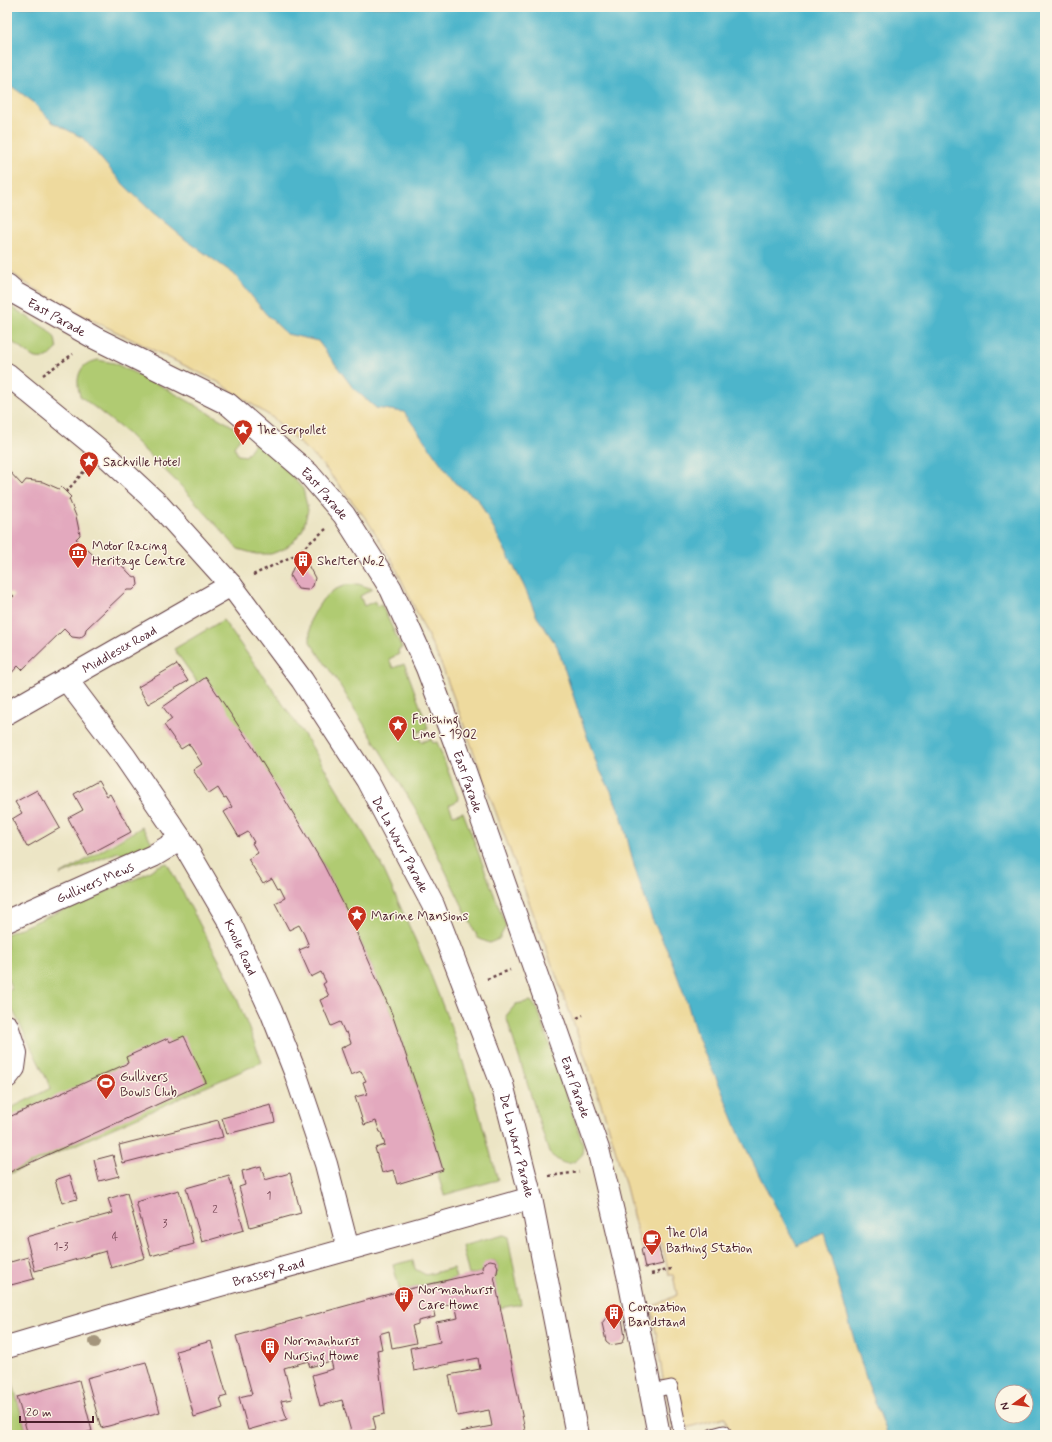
<svg xmlns="http://www.w3.org/2000/svg" width="1052" height="1442" font-family="Mynerve,sans-serif">
<rect width="100%" height="100%" fill="#fcf5e5"/>
<filter id="ink" filterUnits="userSpaceOnUse"><feTurbulence type="fractalNoise" baseFrequency=".025" numOctaves="2"/><feDisplacementMap in="SourceGraphic" scale="8" xChannelSelector="R" yChannelSelector="G"/><feConvolveMatrix kernelMatrix="1 2 1 2 8 2 1 2 1" color-interpolation-filters="sRGB"/></filter>
<filter id="wash" filterUnits="userSpaceOnUse"><feTurbulence type="fractalNoise" baseFrequency=".012" numOctaves="4" result="noise"/><feDisplacementMap in="SourceGraphic" scale="16" xChannelSelector="R" yChannelSelector="G"/><feGaussianBlur stdDeviation="0.9" result="paint"/><feColorMatrix in="noise" values="0 0 0 0 0 0 0 0 0 0 0 0 0 0 0 0 0 1.4 0 .05"/><feComposite in="paint" operator="in"/></filter>
<g filter="url(#wash)">
<rect width="100%" height="100%" fill="#ece5c5"/>
<path fill="#b0cb72" stroke="#7d754e" d="M7 304 48 330 55 338 57 349C50 356 44 361 33 357L7 338Z
M98 360 114 363 165 388 234 427 243 433 234 447 238 455 246 456 256 442 284 467 303 489 308 510 303 529 294 541 284 549 271 554H256L238 549 182 487 126 432 80 396C77 385 76 374 85 365 88 363 94 361 98 360Z
M358 584 373 589 360 596 364 606 375 601 377 606 381 604 402 648 398 650 399 654 389 659 393 668 404 664 406 668 428 728 417 733 421 742 431 739 433 743 437 742 459 800 449 805 453 815 463 812 506 926 499 939 489 943 478 938 415 808 338 682 310 642V621L317 608 323 599 334 590 346 585Z
M223 620 267 681 309 742 367 839 381 864 428 968 453 1032 476 1102 498 1180 444 1195 437 1172 443 1170 427 1117 392 1014 359 938 323 864 281 794 198 683 174 649Z
M142 827 153 844 130 855 118 852 60 875Z
M167 863 230 981 262 1062 7 1175V1110L51 1088 7 998V991L12 989 7 978V934L140 877 158 866Z
M531 1001 538 1010 583 1144 582 1155C569 1169 562 1164 549 1153L506 1016 516 1004Z
M503 1235 508 1237 521 1304 500 1308 494 1276 497 1273 498 1267 495 1261C487 1260 482 1263 483 1272L469 1275 462 1246Z
M413 1260 415 1269 426 1275 453 1268 456 1278 400 1291 393 1265Z
M10 1373 27 1435H7V1374Z"/>
<path fill="#eeda9e" stroke="#9c7c64" fill-rule="evenodd" d="M7 7H616L889 1029 1045 1435H730L725 1417 682 1429 664 1385 652 1307 677 1295 673 1275H669L662 1243 641 1247 626 1187 610 1131 574 1024 442 666 393 562 367 520 322 464 273 418 218 382 68 308 24 282 7 269ZM1002 1392H1026V1416H1002Z"/>
<path fill="#4db5cb" stroke="#4c6a7b" fill-rule="evenodd" d="M7 7H1045V1435H888L868 1384 856 1346 824 1233 797 1246 762 1181 740 1136 719 1084 706 1057 695 1030 687 1002 677 975 667 949 652 919 635 869 622 818 611 791 597 765 578 710 557 646 537 617 524 586 478 499 455 483 404 412 376 408 353 388 318 341 287 334 266 314 234 274 186 240 151 211 123 184 83 138 52 122 32 101 7 83ZM1002 1392H1026V1416H1002Z"/>
<g id="blocks">
<path fill="#e3a9be" d="M7 469 22 485 26 480 43 482 59 489 61 487 71 497 69 499 76 516 80 535 76 539 103 564 112 555 131 575 137 578 138 585 133 590H127L86 629 85 634 80 638 72 637 64 629 22 670 18 666 7 678V603L14 596 10 592 7 595Z
M299 564 308 565 315 578 313 586 308 590 298 589 290 576 293 568Z
M177 664 188 681 148 704 138 687Z
M206 677 252 746 296 818 323 864 348 913 392 1014 427 1117 443 1170 397 1184 393 1170 382 1173 375 1148 385 1145 381 1132H380L376 1121 364 1125 355 1097 367 1094 363 1082 366 1081 361 1071 351 1075 341 1048 351 1043 347 1032 345 1033 340 1022 331 1026 320 1000 329 996 323 984 326 982 321 972 311 977 299 950 309 946 304 934 299 925 289 930 275 903 285 898 280 888 278 889 272 878 263 883 248 859 258 853 252 843 254 842 248 832 239 837 224 812 232 807 226 797 224 798 218 788 209 794 193 770 202 764 189 744 181 749 164 725 172 719 163 707Z
M98 781 107 796 110 794 131 832 88 855 68 818 83 810 74 794Z
M37 790 43 801 44 800 60 828 27 847 12 819 22 813 15 802Z
M184 1036 206 1082 10 1172 7 1166V1118L128 1063 126 1057 168 1038 170 1042Z
M271 1105 275 1122 227 1134 222 1118Z
M218 1120 223 1137 123 1163 119 1145Z
M113 1155 119 1176 99 1181 94 1160Z
M261 1166 265 1180 290 1173 301 1213 250 1227 239 1187 245 1185 242 1171Z
M70 1175 77 1199 62 1203 55 1180Z
M229 1176 244 1230 202 1242 186 1188Z
M179 1190 194 1244 151 1256 136 1202Z
M127 1193 145 1258 111 1268 106 1251 35 1271 26 1237 113 1213 108 1199Z
M658 1245 663 1264 645 1268 641 1249Z
M28 1257 34 1279 7 1286V1263Z
M490 1260 495 1261 498 1267 497 1273 494 1276 526 1435H460V1432L492 1426 489 1410 457 1416 449 1375 480 1369 478 1358 414 1371 410 1348 440 1342 436 1322 458 1318 455 1303 433 1308 435 1317 418 1321V1324L412 1326 416 1343 392 1348 389 1331 379 1334 382 1349 377 1350 385 1414 373 1417 376 1429 352 1435 342 1400 320 1406 312 1375 333 1369 331 1361 310 1367 308 1361 284 1368 292 1399 281 1401 287 1419 248 1430 239 1397 252 1394 236 1336 400 1291 483 1272 482 1267 485 1262Z
M617 1315 622 1319 625 1337 622 1343 611 1345 606 1341 602 1323 606 1318Z
M211 1341 227 1396 220 1398 223 1408 194 1417 176 1351Z
M146 1362 160 1412 101 1428 87 1378Z
M79 1380 92 1431 76 1435H28L17 1397Z"/>
</g>
</g>
<g filter="url(#ink)">
<use href="#blocks" fill-opacity="0" stroke="#623d42" stroke-width="1"/>
<g fill="none" stroke-linecap="round" stroke-linejoin="round">
<g stroke="#623d42" stroke-width="15">
<path id="lane" d="M651 1391 671 1387 681 1435
M713 1435 724 1432"/>
</g>
<g stroke="#623d42" stroke-width="24">
<g id="street">
<path id="s1" d="M7 286 15 293 95 338 228 404 308 473 344 515 391 589 427 668 455 743 598 1149 629 1279 659 1435"/>
<path id="s2" d="M7 374 102 452 159 505 231 585 302 680 367 780 433 905 502 1084 531 1198 577 1435"/>
<path id="s3" d="M66 679 125 757 181 839 230 923 271 1011 295 1072 326 1164 348 1249"/>
<path id="s4" d="M7 713 231 585"/>
<path id="s5" d="M7 921 153 856 181 839"/>
<path d="M7 1026 16 1053 14 1068 7 1077"/>
<path id="s6" d="M7 1347 138 1308 531 1198"/>
</g>
</g>
<path stroke="#623d42" stroke-width="2.5" stroke-dasharray="3 3" stroke-linecap="butt" d="M43 375 73 354
M66 492 87 468
M253 575 295 555 326 529
M487 979 510 970
M577 1018 583 1015
M549 1176 579 1172
M651 1274 671 1269"/>
<use href="#lane" stroke="#fff" stroke-width="13"/>
<use href="#street" stroke="#fff" stroke-width="22"/>
</g>
<circle fill="#a4957c" cx="95" cy="1342" r="6"/>
</g>
<defs>
<g id="sight-pin" transform="scale(1)"><path d="M0 17L-7.5 6A9.5 9.5 0 1 1 7.5 6Z" fill="#c8321e" stroke="#fcf5e5"/><path d="M0-6L1.8-2.2L6-1.7L2.9 1.2L3.7 5.4L0 3.3L-3.7 5.4L-2.9 1.2L-6-1.7L-1.8-2.2Z" fill="#fff"/></g>
<g id="museum-pin" transform="scale(1)"><path d="M0 17L-7.5 6A9.5 9.5 0 1 1 7.5 6Z" fill="#c8321e" stroke="#fcf5e5"/><path d="M0-6L6-3V-2H-6V-3ZM-5-1h2V3h-2ZM-1-1h2V3h-2ZM3-1h2V3H3ZM-6 4H6V6H-6Z" fill="#fff"/></g>
<g id="building-pin" transform="scale(1)"><path d="M0 17L-7.5 6A9.5 9.5 0 1 1 7.5 6Z" fill="#c8321e" stroke="#fcf5e5"/><path d="M-4-6H4V6H1V3H-1V6H-4ZM-2.5-4.3h1.7v1.8h-1.7ZM.8-4.3h1.7v1.8H.8ZM-2.5-1h1.7V.8h-1.7ZM.8-1h1.7V.8H.8Z" fill="#fff"/></g>
<g id="stadium-pin" transform="scale(1)"><path d="M0 17L-7.5 6A9.5 9.5 0 1 1 7.5 6Z" fill="#c8321e" stroke="#fcf5e5"/><path d="M0-5a6.5 5 0 1 0 0 10a6.5 5 0 1 0 0-10ZM-3.5-1.8h7v3.6h-7Z" fill="#fff"/></g>
<g id="cafe-pin" transform="scale(1)"><path d="M0 17L-7.5 6A9.5 9.5 0 1 1 7.5 6Z" fill="#c8321e" stroke="#fcf5e5"/><path d="M-5.5-4.5H6V0H3Q3 3.5 0 3.5H-2.5Q-5.5 3.5-5.5 0ZM3-3.2v2h1.7v-2ZM-6 4.5H4V6H-6Z" fill="#fff"/></g>
</defs>
<g fill-rule="evenodd">
<use href="#sight-pin" x="243" y="429"/>
<use href="#sight-pin" x="89" y="461"/>
<use href="#museum-pin" x="78" y="552"/>
<use href="#building-pin" x="303" y="560"/>
<use href="#sight-pin" x="398" y="725"/>
<use href="#sight-pin" x="357" y="915"/>
<use href="#stadium-pin" x="106" y="1083"/>
<use href="#cafe-pin" x="652" y="1239"/>
<use href="#building-pin" x="404" y="1296"/>
<use href="#building-pin" x="614" y="1313"/>
<use href="#building-pin" x="270" y="1347"/>
</g>
<g text-anchor="middle" stroke-width="3" stroke-linejoin="round" paint-order="stroke">
<g font-size="11" fill="#704250">
<text x="269" y="1199">1</text>
<text x="215" y="1213">2</text>
<text x="165" y="1227">3</text>
<text x="115" y="1240">4</text>
<text x="61" y="1250">1-3</text>
</g>
<g font-size="13" fill="#4a1f2b" stroke="#fcf5e5">
<text dy="5" stroke="none"><textPath href="#s1" startOffset="59">East Parade</textPath></text>
<text dy="5" stroke="none"><textPath href="#s1" startOffset="383">East Parade</textPath></text>
<text dy="5" stroke="none"><textPath href="#s4" startOffset="129">Middlesex Road</textPath></text>
<text dy="5" stroke="none"><textPath href="#s1" startOffset="707">East Parade</textPath></text>
<text dy="5" stroke="none"><textPath href="#s2" startOffset="619">De La Warr Parade</textPath></text>
<text dy="5" stroke="none"><textPath href="#s5" startOffset="96">Gullivers Mews</textPath></text>
<text dy="5" stroke="none"><textPath href="#s3" startOffset="321">Knole Road</textPath></text>
<text dy="5" stroke="none"><textPath href="#s1" startOffset="1031">East Parade</textPath></text>
<text dy="5" stroke="none"><textPath href="#s2" startOffset="943">De La Warr Parade</textPath></text>
<text dy="5" stroke="none"><textPath href="#s6" startOffset="272">Brassey Road</textPath></text>
</g>
<g font-size="13" fill="#4a1f2b" stroke="#fcf5e5" text-anchor="start">
<text x="257" y="434">The Serpollet</text>
<text x="103" y="466">Sackville Hotel</text>
<text x="92" y="550">Motor Racing<tspan x="92" dy="15">Heritage Centre</tspan></text>
<text x="317" y="565">Shelter No.2</text>
<text x="412" y="723">Finishing<tspan x="412" dy="15">Line - 1902</tspan></text>
<text x="371" y="920">Marine Mansions</text>
<text x="120" y="1081">Gullivers<tspan x="120" dy="15">Bowls Club</tspan></text>
<text x="666" y="1237">The Old<tspan x="666" dy="15">Bathing Station</tspan></text>
<text x="418" y="1294">Normanhurst<tspan x="418" dy="15">Care Home</tspan></text>
<text x="628" y="1311">Coronation<tspan x="628" dy="15">Bandstand</tspan></text>
<text x="284" y="1345">Normanhurst<tspan x="284" dy="15">Nursing Home</tspan></text>
</g>
</g>
<rect width="1052" height="1442" fill="none" stroke="#fcf5e5" stroke-width="24"/>
<g transform="translate(1014 1404) rotate(256)"><circle r="19" fill="#fcf5e5" stroke="#b59f9b"/>
<path d="M0-3L7 15L0 10L-7 15Z" fill="#c8321e"/>
<text y="-6" font-size="11" font-weight="bold" text-anchor="middle" fill="#4a1f2b">N</text>
</g>
<path d="M20 1416v6h73v-6" fill="none" stroke="#4a1f2b" stroke-width="2"/>
<text x="26" y="1416" font-size="12" fill="#4a1f2b" stroke="#fcf5e5" stroke-width="3" paint-order="stroke">20 m</text>
</svg>
